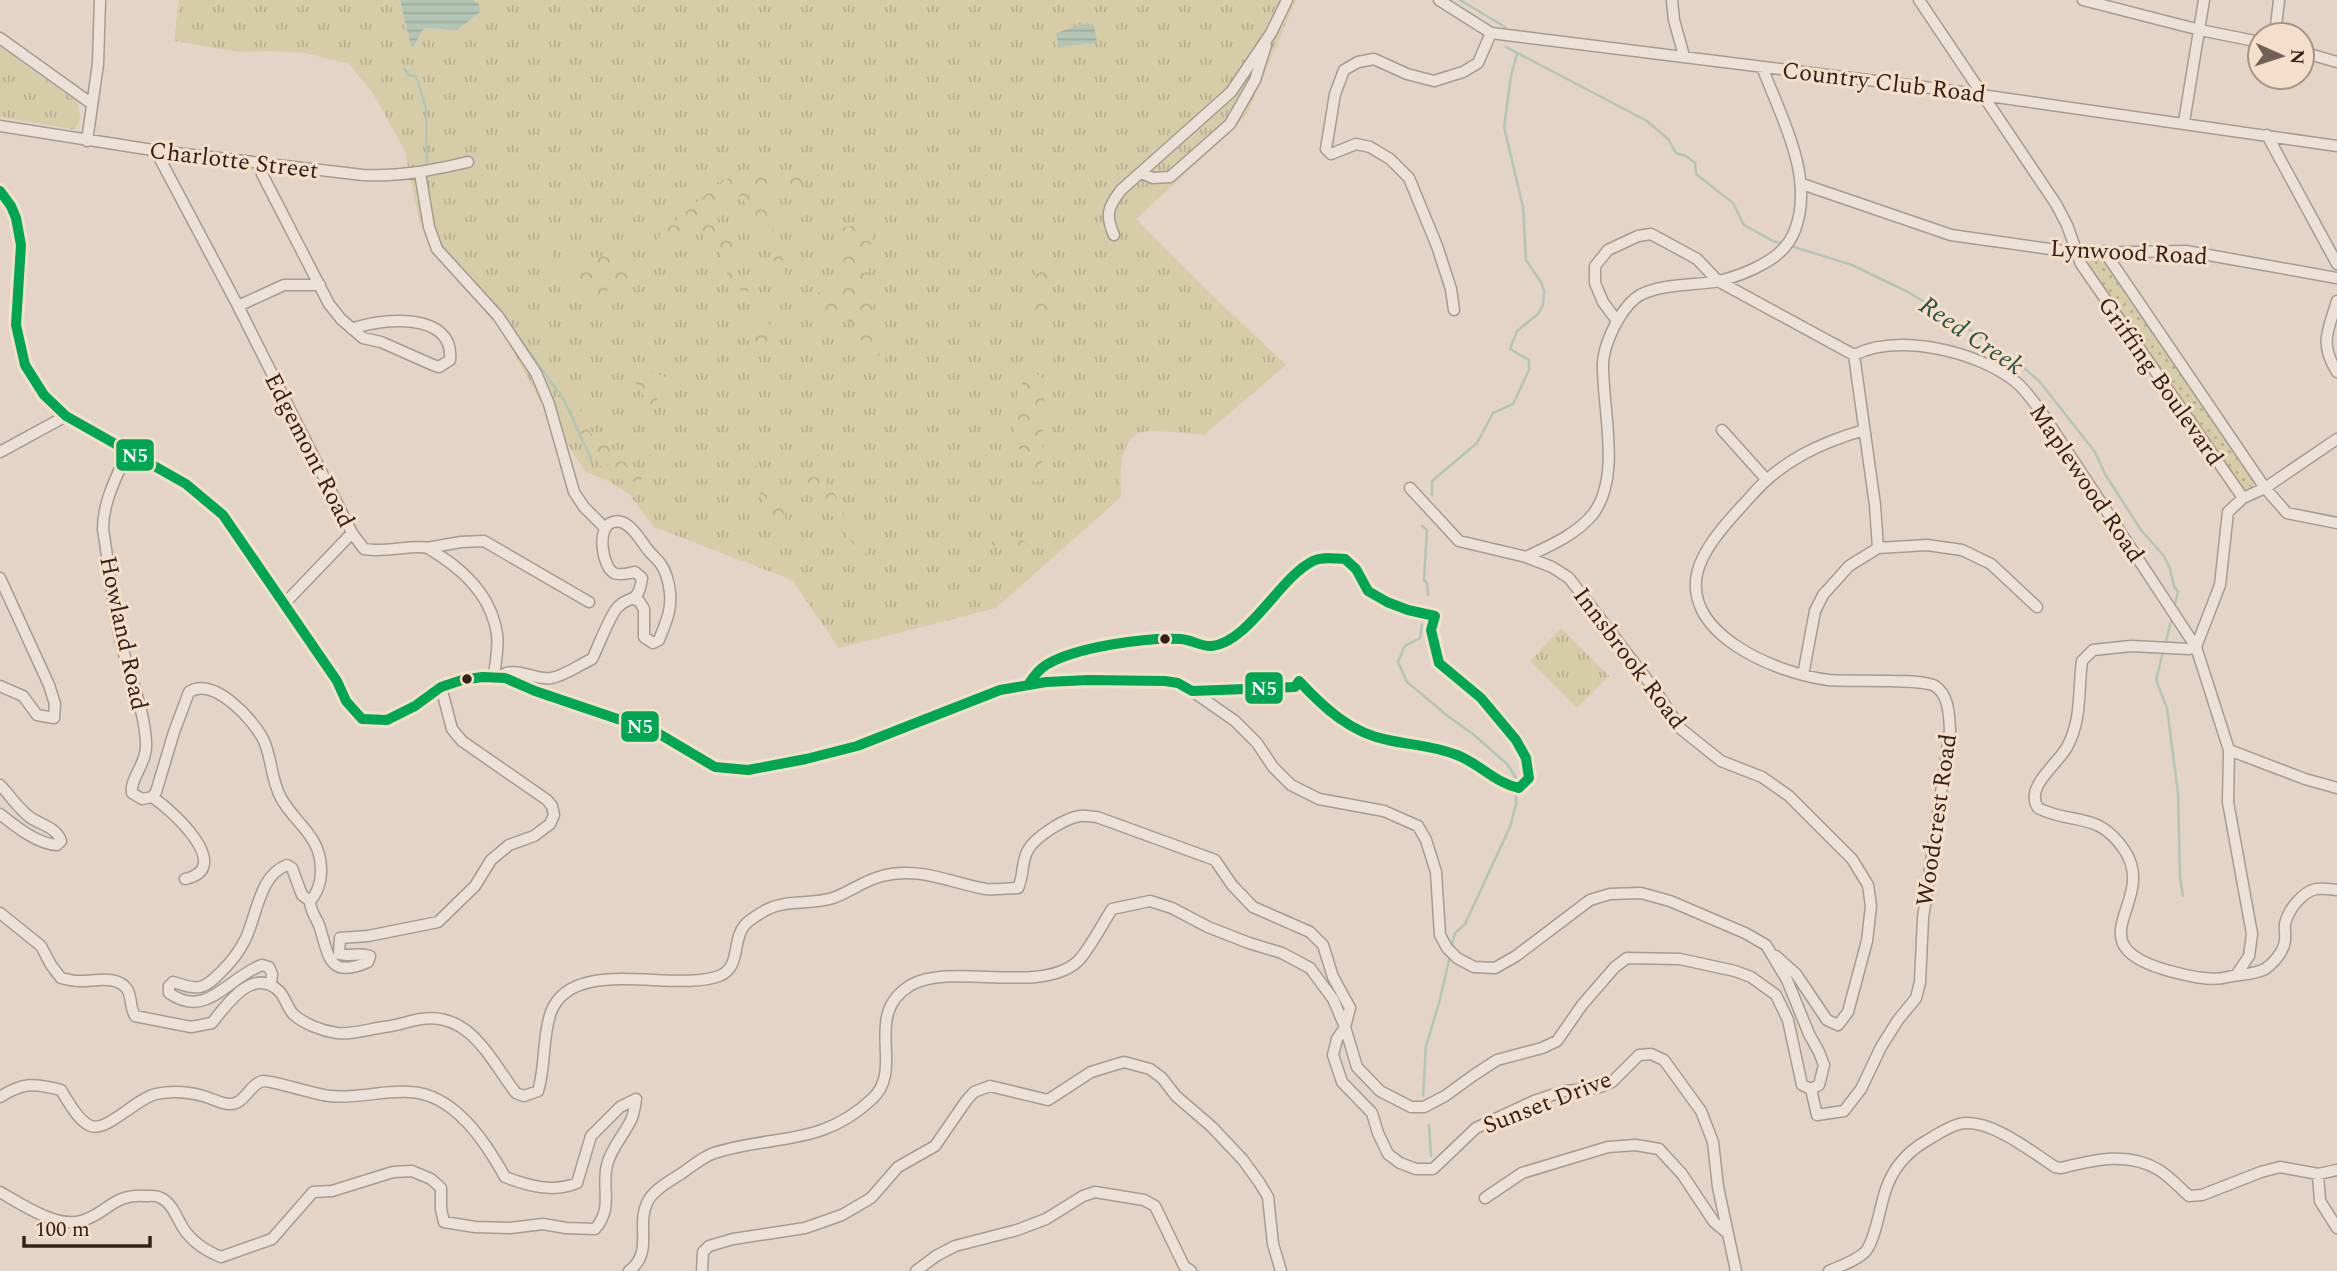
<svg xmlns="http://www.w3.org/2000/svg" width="2337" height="1271" font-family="Spectral,serif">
<defs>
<pattern id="grass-tufts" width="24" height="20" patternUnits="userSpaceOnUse" patternTransform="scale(1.75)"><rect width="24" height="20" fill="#d7cca8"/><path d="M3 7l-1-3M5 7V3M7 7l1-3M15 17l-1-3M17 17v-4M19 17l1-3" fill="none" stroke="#b9af90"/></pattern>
<pattern id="forest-crowns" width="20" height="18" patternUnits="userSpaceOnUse" patternTransform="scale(1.75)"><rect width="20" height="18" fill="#d7cca8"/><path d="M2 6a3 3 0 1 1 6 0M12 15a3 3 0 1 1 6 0" fill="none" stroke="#b9af90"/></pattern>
<pattern id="garden-dots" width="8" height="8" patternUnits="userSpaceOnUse" patternTransform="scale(1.75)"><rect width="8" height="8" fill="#d7cca8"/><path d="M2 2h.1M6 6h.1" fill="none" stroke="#b9af90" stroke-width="1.8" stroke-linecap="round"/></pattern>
<pattern id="water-rules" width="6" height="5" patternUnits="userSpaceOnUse" patternTransform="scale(1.75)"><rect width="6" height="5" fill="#b3c6b6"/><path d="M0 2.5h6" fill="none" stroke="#9baa9c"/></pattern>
</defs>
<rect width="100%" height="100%" fill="#e3d4c7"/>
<path fill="url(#grass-tufts)" d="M179 0H1296L1247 114 1230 133 1136 219 1214 297 1286 365 1204 435C1192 434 1145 428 1137 434 1118 446 1120 478 1121 497L996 608 839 648 792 580 654 527 629 494 610 482 585 471 544 409 484 297 420 225 405 151 374 95 349 64 305 53 270 51 239 52 174 41Z
M0 46 77 102 80 113 79 124 76 126V130L0 117Z
M1561 628 1609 676 1577 708 1530 661Z"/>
<path fill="url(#forest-crowns)" d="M778 171H819L820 177 769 192C763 220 789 255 785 284L781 283C768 242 764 224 735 190H731C719 201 714 221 720 236 730 240 738 241 741 252L734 259C735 285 734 275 751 285V289L746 292 730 287 725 263 720 251 705 240 696 222 692 223 668 244 664 245 659 240 660 234 722 181 740 174Z
M856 225 865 227 873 232C865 257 871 303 875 330 877 342 882 343 879 356L868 358 864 356C862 313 834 313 801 303L802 298 842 285 838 270 844 268 840 228Z
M549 249 554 260 565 268 618 251C627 259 628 267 627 279L611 284 603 298 594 306 580 301C568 282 563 266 539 261Z
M1036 266 1050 267 1047 315 1045 323 1039 326 1028 321V312L1036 290Z
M760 316 767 319 777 345 775 348H768L748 340C745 331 754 322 760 316Z
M629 365 665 377 667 387 651 407 628 371Z
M1033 374 1040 375 1045 383 1041 479 1036 483 1029 479C1020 449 1006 420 1019 390 1023 382 1024 377 1033 374Z
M565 395H571L578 405 591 434 613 449 630 468 639 471 642 479 641 482C630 482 617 481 608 474 595 464 569 411 565 395Z
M758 465C771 484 785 507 788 530L785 532H771L768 528 771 515 748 470Z
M809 467 815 471 831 487 843 511 847 524 867 543 869 547 868 553 862 554C845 537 835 511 813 501L812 495 803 483V469Z
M997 533C1013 535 1037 540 1030 560L1018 559 1007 544 992 546V535Z"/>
<path fill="url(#garden-dots)" d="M2097 258 2103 260 2254 475 2255 482 2251 487 2245 488 2238 486 2088 269V263L2092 259Z"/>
<path fill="url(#water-rules)" d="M400 0H473L479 4 480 12 457 30 425 28 421 32 414 46 411 47Z
M1087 23 1094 25 1097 43 1059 47 1056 33Z"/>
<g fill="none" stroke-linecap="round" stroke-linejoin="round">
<path stroke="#b3c6b6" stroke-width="2.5" d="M1460 0 1505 27
M1506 47 1647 121 1668 139 1676 153 1686 156 1695 163 1696 174 1733 203 1744 225 1773 241 1784 244
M404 68 409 75 416 76 426 109 427 167
M437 235 443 248 501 313
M1791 246 1852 265 1908 292 1972 331 2022 366 2040 382 2095 452 2105 474 2141 530 2164 556 2170 569 2174 586 2178 592 2174 608
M507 321 564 400 592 461
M1432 495V481L1477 443 1493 413 1513 404 1529 370V360L1510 349 1517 331 1538 314 1543 305 1544 291 1541 282 1526 260 1523 207 1504 127 1511 76 1517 54
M1422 526 1427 530 1424 580 1427 583 1428 595
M1422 625 1420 638C1400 650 1408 639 1398 662L1407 682 1449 717 1473 734 1508 765 1516 778V804L1510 827 1465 924 1455 933 1451 949
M2165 645 2172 618
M2163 652 2156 680 2167 708 2178 793 2180 877 2183 896
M1423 1096 1426 1046 1439 1003 1450 956
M1429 1125 1431 1156"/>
<g stroke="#a79a91" stroke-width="13">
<path id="minor" d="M1439 0 1491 33 1940 89 2337 146
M1672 0 1674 20 1684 56
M1919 0 2056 204 2067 225 2081 264 2243 498
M2083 0 2200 30 2260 42
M2275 35 2279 0
M0 38 92 104
M2302 52 2337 62
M2184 122 2204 0
M0 126 159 151 363 175C400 177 433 170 468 162
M2267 135 2337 264
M87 141 98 64 100 0
M159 151 160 159 238 306 352 533 364 549C383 553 416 544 428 548 432 550 438 555 442 557 469 575 492 600 497 634 499 648 495 663 494 677
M262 164V174L329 304 341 319 363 338 381 342 433 365 439 367 450 360C455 311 381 318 352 329
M420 173 429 227 437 249 498 316 536 373 549 404 574 492 584 507 605 528
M1141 173 1153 178 1170 177 1230 124 1255 80 1266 45
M1802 184 1951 235 2078 253 2186 251 2337 278
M0 191 11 206 16 218 21 245 16 325 25 365 44 395 66 416 186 484 223 515 337 681 346 701 362 719 387 720 415 706 441 687 462 680 482 677 505 678 535 691 656 732 715 767 748 770 806 759 857 746 1000 690 1046 682 1089 680 1165 681 1178 683 1192 691 1235 721 1257 743 1273 767 1291 785 1319 799 1384 811 1418 826 1426 840 1436 872 1440 935 1447 948 1457 958 1474 967 1495 968 1516 956 1590 900 1610 894 1641 893 1670 901 1745 933 1766 945 1787 980 1809 1034 1819 1052 1824 1065 1819 1085 1811 1089
M1114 235C1105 215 1108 207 1121 190L1231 92 1271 33 1287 0
M2104 251 2265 488 2287 513 2337 523
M2337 301C2328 331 2319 343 2337 372
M238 306 284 285H320
M1454 310 1451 289 1437 246 1409 178 1390 159 1370 147 1356 144 1331 154 1326 149 1335 94 1344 70 1358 62 1374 59 1407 74 1434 81 1463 72 1478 63 1491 33
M1617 321 1603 302 1595 283V266L1608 250 1638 236 1651 234 1697 259 1718 281 1854 355C1899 333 1977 351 2016 382 2027 391 2035 404 2044 416L2196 647 2189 649 2131 646 2093 650 2082 661C2078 691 2082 720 2067 747 2058 764 2024 787 2038 808 2074 826 2098 810 2125 851 2158 902 2073 943 2166 970 2185 975 2209 982 2228 977 2240 974 2254 975 2265 969 2274 963 2284 951 2285 940 2286 934 2284 929 2285 924 2288 910 2302 892 2316 889 2323 888 2330 889 2337 890
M1854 355 1875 505 1878 548
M1722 430 1766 479
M128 451C117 476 103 501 103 529 109 567 113 605 121 642 129 676 144 707 146 742 148 763 129 779 132 793L142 799 152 797 156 792 174 732 189 692C214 676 254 720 264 741 272 759 271 780 281 798 296 825 322 836 321 872 321 882 317 894 310 901L302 895 292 868 287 865C259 875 257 916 245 940 239 952 231 962 222 971 216 977 209 985 200 987 190 989 182 984 173 982L169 986V993C207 1020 228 977 262 965L269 967 272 974 271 984
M0 452 66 416
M1410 488 1459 541 1526 557 1552 567 1569 578 1655 690 1681 729 1721 761 1762 777 1789 796 1852 859 1868 885 1871 906 1867 941 1848 1012 1838 1025 1827 1020 1796 974 1776 956
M427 548 461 542 484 541 589 602
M1526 557C1549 546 1576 535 1593 514 1622 476 1602 408 1603 363 1604 347 1611 332 1619 318 1624 310 1631 300 1640 295 1664 283 1694 286 1719 281 1735 277 1749 272 1763 264 1778 256 1789 246 1795 230 1815 177 1781 117 1762 67
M0 578 49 685 55 704 54 718 37 715 23 696 0 686
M284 604 352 533
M1803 675 1815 611 1823 595 1849 566 1878 548 1927 545 1962 550 1991 564 2037 607
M505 678 506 673C521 669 535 680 551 678 564 676 579 665 592 659 599 646 609 616 618 607 630 594 638 606 642 578L635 572C629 573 620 576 614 573 603 568 595 527 613 522 629 517 641 542 649 551 652 555 657 559 660 563 666 571 669 583 670 593 672 611 665 624 659 640L653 643 644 637V609L639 601 633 599
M2229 750 2305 779 2337 788
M0 785C10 795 19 810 31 818 42 825 57 828 61 841L57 845C37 844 15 826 0 814
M152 797C171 809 236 868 185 879
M310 901C310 912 317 918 320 928 329 957 329 979 368 962L370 956C359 952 350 957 339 954L340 938 368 936 438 922 475 886 491 860 509 845 534 836 550 824 554 815 552 806 547 800 462 741 452 729 441 687
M0 913 41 946 51 965 61 978C66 979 72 981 78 981 93 982 116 974 127 989 132 996 129 1005 135 1016L191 1027 212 1023C227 1004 253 966 279 991 285 997 287 1007 293 1014 304 1024 322 1031 337 1033 351 1035 369 1029 384 1027 397 1026 408 1021 421 1019 470 1011 491 1061 516 1093L524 1096 538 1091C546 1065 542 1037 551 1012 573 955 674 993 719 976 741 968 732 941 744 926 748 920 759 914 766 910 786 899 811 905 833 898 850 892 865 880 882 876 919 866 951 883 986 889 997 890 1008 888 1018 888 1024 876 1021 862 1028 850 1035 837 1065 818 1080 816 1085 815 1092 817 1097 817L1215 860 1232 885 1253 907 1310 932 1323 945 1333 977 1350 1008 1345 1027 1337 1039 1333 1055 1342 1082 1372 1113 1378 1133 1388 1154 1400 1163 1416 1169H1433L1476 1128 1534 1101 1564 1091 1597 1088 1612 1082 1639 1055 1651 1054 1664 1060 1701 1111 1713 1142 1718 1187 1736 1271
M2237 974 2249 956 2252 934 2228 802 2229 750 2196 647 2220 585 2228 512 2243 498 2265 488 2337 439
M1811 1089 1817 1115 1844 1111 1861 1089 1881 1047 1898 1020 1916 998 1920 982 1923 918 1950 730C1949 715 1949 695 1935 686 1921 678 1851 682 1829 680 1777 674 1674 632 1700 564 1710 539 1733 516 1751 496 1781 461 1820 443 1864 430
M0 1097C23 1082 35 1083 61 1090 68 1101 78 1121 91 1126 107 1132 137 1098 156 1094 171 1091 189 1092 203 1096 211 1098 221 1104 229 1104 245 1105 249 1084 263 1081 271 1080 316 1095 330 1096 357 1099 383 1090 410 1092 454 1094 485 1141 505 1177 529 1186 553 1193 577 1183L591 1136 620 1107 636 1099
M2318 1174 2320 1201 2337 1228
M0 1192C21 1204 56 1228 81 1221 106 1215 113 1193 145 1196 150 1196 157 1195 161 1198 172 1203 177 1218 183 1228 193 1243 206 1251 221 1257L272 1239 313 1192 332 1191 393 1172 412 1171 431 1179 441 1188V1209L444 1222 475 1227 510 1228 543 1224 566 1228 595 1229C614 1207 601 1189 607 1165 611 1148 624 1135 631 1120 634 1114 635 1106 636 1099
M1485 1198 1522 1173 1608 1147 1636 1145 1659 1149 1682 1174 1714 1222 1726 1232
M629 1271C654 1252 636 1226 647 1203 652 1191 668 1182 679 1175 690 1168 702 1157 714 1153 774 1134 821 1147 872 1099 906 1068 861 1015 911 985 952 962 1039 995 1077 962 1088 952 1103 923 1112 909L1150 901 1172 908 1208 927 1249 943 1282 953 1310 968 1333 999 1345 1027 1357 1067 1380 1091 1411 1107H1424L1445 1096 1474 1075 1497 1060 1542 1048 1557 1041 1582 1005 1615 967 1627 958 1680 959 1735 971 1751 977 1776 995 1788 1020 1802 1085 1811 1089
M702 1271 703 1252 709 1246 733 1239 805 1228 842 1215 871 1198 898 1167 935 1146 966 1101 974 1092 990 1086 1048 1100 1091 1072 1124 1062 1150 1069 1162 1078 1176 1096 1212 1127 1243 1160 1259 1182 1268 1197 1273 1244 1281 1271
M916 1271 936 1256 955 1246 1017 1230 1046 1219 1083 1196 1095 1192 1144 1200 1155 1206 1184 1266 1191 1271
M1829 1271C1840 1266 1858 1260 1866 1251 1876 1238 1880 1205 1886 1189 1893 1169 1907 1152 1926 1141 1936 1135 1948 1127 1959 1124 1989 1117 2032 1152 2055 1167L2061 1168C2094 1160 2128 1151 2159 1170 2170 1177 2179 1187 2189 1196L2202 1195 2261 1172 2280 1167 2318 1174 2337 1170"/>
</g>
<use href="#minor" stroke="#ebe1d9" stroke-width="10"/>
<g stroke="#f6dfca" stroke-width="16">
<path id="bus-1" d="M0 191 11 206 16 218 21 245 16 325 25 365 44 395 66 416 186 484 223 515 337 681 346 701 362 719 387 720 415 706 441 687 462 680 482 677 505 678 535 691 656 732 715 767 748 770 806 759 857 746 1000 690 1046 682 1089 680 1165 681 1178 683 1192 691 1295 687 1299 681C1324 708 1351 733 1388 740 1411 745 1435 746 1457 755 1480 764 1495 783 1519 788L1529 778 1526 758 1516 740 1481 698 1439 663 1431 630 1435 616 1408 610 1387 602 1368 591 1356 569 1345 559C1335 559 1323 556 1313 561 1280 577 1249 642 1212 646 1202 647 1192 640 1181 639 1147 637 1075 647 1046 665 1038 670 1033 677 1028 685"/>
</g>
<use href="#bus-1" stroke="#00a651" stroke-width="10"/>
</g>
<g fill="#35201a" stroke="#f6dfca" stroke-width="2.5">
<circle cx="1165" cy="639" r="6"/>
<circle cx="467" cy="679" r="6"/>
</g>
<g text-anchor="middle" stroke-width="6" stroke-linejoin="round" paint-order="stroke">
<g font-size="24" fill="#35201a" stroke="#f6dfca">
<text transform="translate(1884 82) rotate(7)" y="8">Country Club Road</text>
<text transform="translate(234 160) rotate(7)" y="8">Charlotte Street</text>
<text transform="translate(2129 252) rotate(3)" y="8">Lynwood Road</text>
<text transform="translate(2161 381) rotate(55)" y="8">Griffing Boulevard</text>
<text transform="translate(310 450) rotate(63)" y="8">Edgemont Road</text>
<text transform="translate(2087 483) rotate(56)" y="8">Maplewood Road</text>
<text transform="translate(124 633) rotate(78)" y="8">Howland Road</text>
<text transform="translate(1630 658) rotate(53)" y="8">Innsbrook Road</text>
<text transform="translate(1936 820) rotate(-82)" y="8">Woodcrest Road</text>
<text transform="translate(1547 1102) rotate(-21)" y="8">Sunset Drive</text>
</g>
<g font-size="26" font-style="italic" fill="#285648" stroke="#f6dfca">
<text transform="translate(1972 335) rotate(34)" y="9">Reed Creek</text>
</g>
</g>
<g stroke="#f6dfca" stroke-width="2.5">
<rect x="115" y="438" width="40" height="34" rx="7" fill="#00a651"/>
<rect x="1244" y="671" width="40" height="34" rx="7" fill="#00a651"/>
<rect x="620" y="710" width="40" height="33" rx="7" fill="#00a651"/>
</g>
<g font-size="19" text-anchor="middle" font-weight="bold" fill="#fff">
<text x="135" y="462">N5</text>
<text x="1264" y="695">N5</text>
<text x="640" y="733">N5</text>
</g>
<g transform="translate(2281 56) rotate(93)"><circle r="33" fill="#f6dfca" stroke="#a99384" stroke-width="2"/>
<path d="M0-5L12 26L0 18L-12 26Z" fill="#725f57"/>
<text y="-10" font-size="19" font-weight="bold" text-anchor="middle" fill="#35201a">N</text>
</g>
<path d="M24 1236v10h126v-10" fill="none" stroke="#35201a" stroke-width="3.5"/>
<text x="35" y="1236" font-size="21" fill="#35201a" stroke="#f6dfca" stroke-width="5" paint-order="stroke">100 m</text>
</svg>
